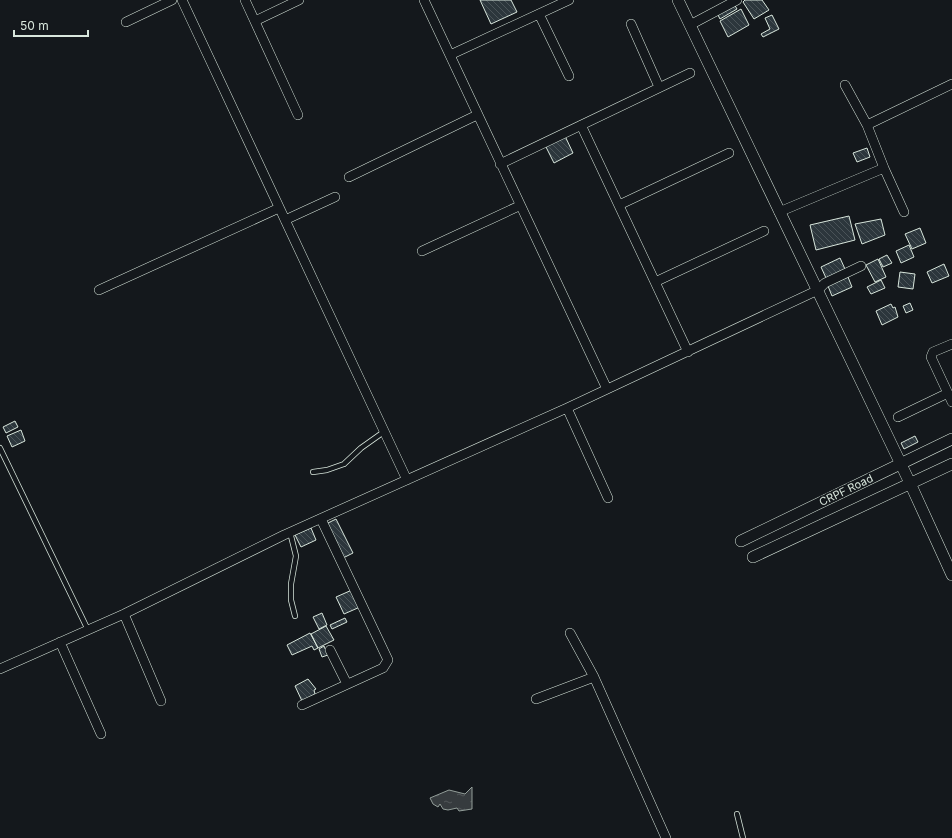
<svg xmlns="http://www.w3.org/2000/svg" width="952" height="838" font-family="Inter,sans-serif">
<defs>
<pattern id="water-ripples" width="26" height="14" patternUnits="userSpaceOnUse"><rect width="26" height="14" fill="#363b3e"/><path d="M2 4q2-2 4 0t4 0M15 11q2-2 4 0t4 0" fill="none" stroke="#525759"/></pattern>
<pattern id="building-back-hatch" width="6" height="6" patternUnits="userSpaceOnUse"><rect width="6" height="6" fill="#2c363c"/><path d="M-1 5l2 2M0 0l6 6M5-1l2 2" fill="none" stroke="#4a5358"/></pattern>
</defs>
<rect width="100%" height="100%" fill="#14181c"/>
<path fill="url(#water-ripples)" stroke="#939e99" d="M472 787V809L459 811 457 808 448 810 443 809 440 804 438 807 433 804 430 798 449 790 465 794Z"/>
<path fill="url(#building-back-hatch)" stroke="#d8e6dc" d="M480 0H511L517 12 491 24Z
M745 0H762L769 10 754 19 743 2Z
M734 4 737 9 720 19 717 13Z
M741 9 749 25 728 37 720 21Z
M772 15 779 29 763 37 761 34 770 29 765 18Z
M565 136 573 153 554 163 545 145Z
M867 148 870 157 857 162 853 153Z
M849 216 855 240 816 250 810 225Z
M881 219 885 235 862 244 855 224Z
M920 228 926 243 912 249 905 234Z
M909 245 914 257 901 263 896 251Z
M887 255 892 263 883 267 879 259Z
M840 258 845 269 826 278 821 267Z
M878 259 886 277 875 282 866 265Z
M944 264 949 276 932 283 927 272Z
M900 272 915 274 913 289 898 287Z
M848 277 852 287 832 296 828 286Z
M881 280 885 288 871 294 867 287Z
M910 303 913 310 906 313 903 306Z
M891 304 893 308 895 307 898 317 882 325 876 311Z
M15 421 18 427 6 433 3 427Z
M21 430 25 441 12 447 7 436Z
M915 436 918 442 904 449 901 443Z
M336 519 353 553 343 558 326 524Z
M311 528 316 540 301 547 295 535Z
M352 590 360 607 344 614 336 597Z
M322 613 327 625 319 629 313 617Z
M345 618 347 622 332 629 330 625Z
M326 626 334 640 318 648 311 634Z
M310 633 318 648 314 650 312 646 292 655 287 645Z
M324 646 328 655 322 657 319 649Z
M308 679 316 689 314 690 315 694 302 701 295 686Z"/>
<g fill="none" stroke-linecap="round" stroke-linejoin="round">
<g stroke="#d8e6dc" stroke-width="6">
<path id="service" d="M0 448 88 630
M313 472 327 470 344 464 361 448 385 431
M290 532 296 556 291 584V600L295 616
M737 814 743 838"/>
</g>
<g stroke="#d8e6dc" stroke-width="10">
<path id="minor" d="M182 0 407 480
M245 0 298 115
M424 0 607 389
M539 14 569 76
M255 21 299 0
M126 22 172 0
M631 24 659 87
M690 25 737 0
M450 55 569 0
M845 85 867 125
M581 125 688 352
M500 164 690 73
M884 168 904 212
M349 177 477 115
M619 205 729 153
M779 212 884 168 867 125 952 84
M285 220 335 197
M422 251 519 206
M655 282 764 231
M99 290 279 208
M952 344 933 352 931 357 952 402
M567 408 608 498
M898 417 948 393
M124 614 161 701
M570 633 594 677 666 838
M60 642 101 734
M330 650 347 684
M0 669 124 614 284 535 567 408 818 290 825 283 861 266
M536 699 594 677
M302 705 383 668 388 660 321 519"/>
</g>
<g stroke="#d8e6dc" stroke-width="12">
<path id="tertiary" d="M678 0 910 483 952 575
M741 541 952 439
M753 557 952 464"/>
</g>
<use href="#service" stroke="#14181c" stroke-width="4.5"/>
<use href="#minor" stroke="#14181c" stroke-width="9"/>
<use href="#tertiary" stroke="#14181c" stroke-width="11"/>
</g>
<g text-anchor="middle" stroke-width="3" stroke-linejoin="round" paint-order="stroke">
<g font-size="11" fill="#d8e6dc" stroke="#14181c">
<text transform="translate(846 490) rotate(-26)" y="4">CRPF Road</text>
</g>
</g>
<path d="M14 30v6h74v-6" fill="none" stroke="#d8e6dc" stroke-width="2"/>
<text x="20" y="30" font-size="12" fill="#d8e6dc" stroke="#14181c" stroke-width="3" paint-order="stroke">50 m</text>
</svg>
